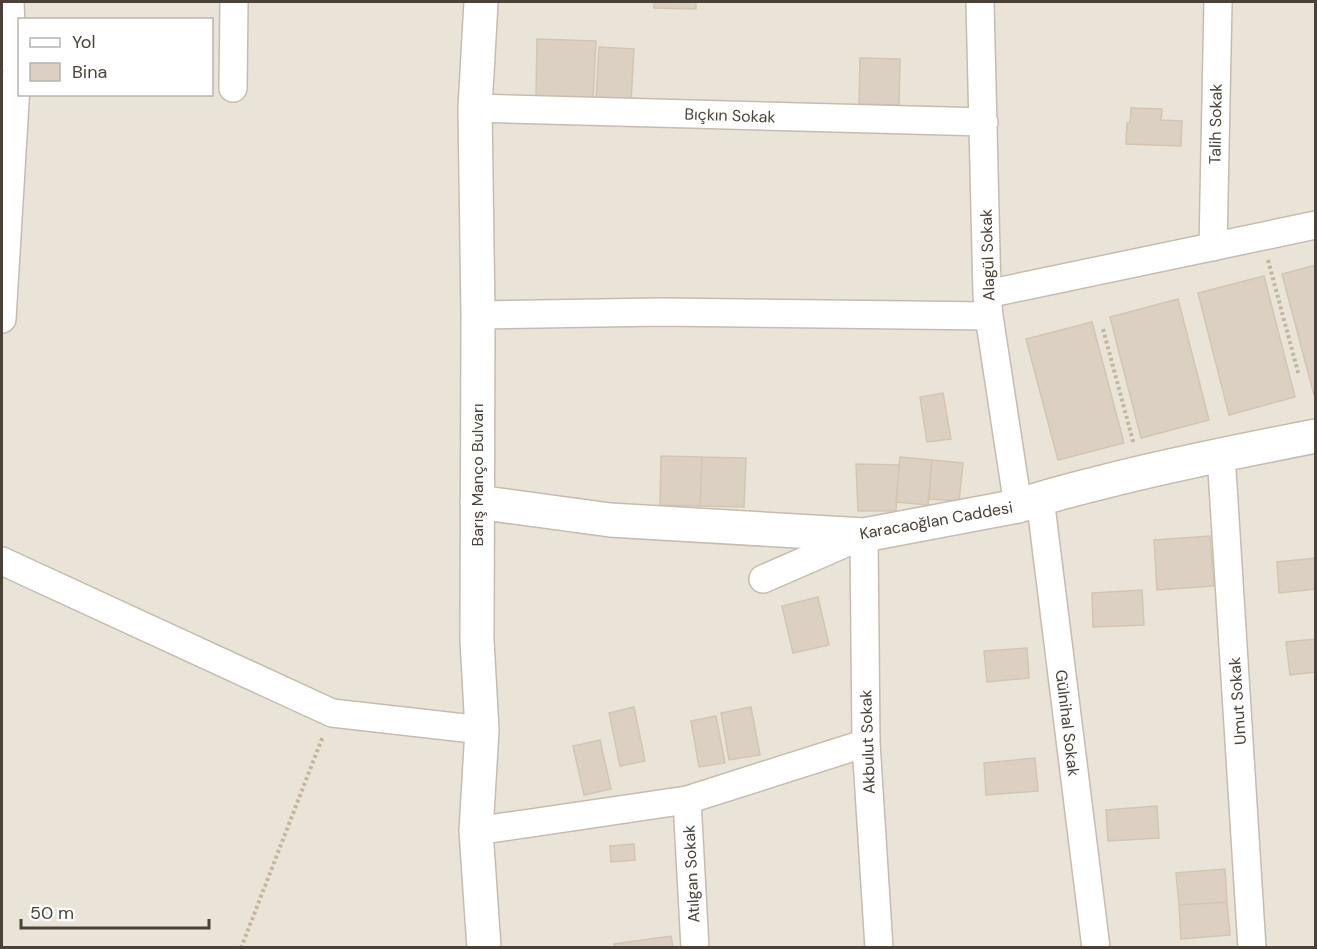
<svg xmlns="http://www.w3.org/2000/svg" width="1317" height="949" font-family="'DM Sans',sans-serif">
<rect width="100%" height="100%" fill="#f6f2ea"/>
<path fill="#eae4d8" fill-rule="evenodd" d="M2 2H1315V947L2 948ZM20 20H212V94H20Z"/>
<path fill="#dbd0c2" stroke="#d3c5b2" stroke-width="1.5" d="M654 2H696V9L654 8Z
M537 39 596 41 593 99 536 97Z
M599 47 634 49 631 101 596 99Z
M860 58 900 59 899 105 859 104Z
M1131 108 1162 109 1161 120 1182 121 1181 146 1126 144 1127 123H1130Z
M1316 265V394L1314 395 1282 274Z
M1264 276 1295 397 1229 415 1198 293Z
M1178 299 1209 420 1141 438 1110 317Z
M1092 322 1124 443 1058 460 1026 339Z
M943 393 951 439 927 442 920 397Z
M661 456 702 457 700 506 660 505Z
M702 457 746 458 744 507 700 506Z
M900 457 932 460 928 505 896 502Z
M932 460 963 463 959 501 929 499Z
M856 464 899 465 896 511H858Z
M1210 536 1214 586 1157 590 1154 540Z
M1316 558V589L1279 593 1277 562Z
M1142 590 1144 625 1093 627 1092 593Z
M818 597 829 645 793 653 782 606Z
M1316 639V672L1290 675 1286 642Z
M1027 648 1029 678 987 682 984 651Z
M634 707 645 761 620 766 609 713Z
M751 707 760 755 729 760 721 713Z
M716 716 725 763 699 767 691 721Z
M600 740 611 789 584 795 573 746Z
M1035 758 1038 791 986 795 984 763Z
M1157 806 1159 838 1108 841 1106 810Z
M634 844 635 860 611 862 610 846Z
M1225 869 1227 902 1179 905 1176 873Z
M1227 902 1230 935 1181 939 1179 905Z
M671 936 673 948H615L614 944Z"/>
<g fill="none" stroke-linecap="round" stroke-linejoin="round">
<g stroke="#c5bcaf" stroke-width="30">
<path id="minor" d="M980 2 987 294 989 316 1018 506
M233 88 234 2
M475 108 984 122
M1213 247 1218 2
M987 294 1316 225
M478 315 660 312 989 316
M2 319 17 69 12 51 10 2
M1221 454 1252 948
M1040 498 1096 948
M2 561 332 713 482 730
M763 579 864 535 866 743 879 948
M687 800 695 948
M476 831 687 800 866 743"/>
</g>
<g stroke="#c5bcaf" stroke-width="36">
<path id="tertiary" d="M481 2 475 108 478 315 477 640 482 730 476 831 484 948
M477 502 610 520 864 535 1018 506C1046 496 1075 489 1103 482 1173 464 1244 450 1316 436"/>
</g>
<path stroke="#c4b59d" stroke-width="4" stroke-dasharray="3 3" stroke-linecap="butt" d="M1268 260 1299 376
M1103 329 1134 445
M241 948 323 736"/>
<use href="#minor" stroke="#fff" stroke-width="27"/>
<use href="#tertiary" stroke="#fff" stroke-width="33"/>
</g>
<g text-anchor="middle" stroke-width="6" stroke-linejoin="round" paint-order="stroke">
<g font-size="16" fill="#4a4238" stroke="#fff">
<text transform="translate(730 115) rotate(2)" y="6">Bıçkın Sokak</text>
<text transform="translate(1215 124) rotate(-89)" y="6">Talih Sokak</text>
<text transform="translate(987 255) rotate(-92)" y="6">Alagül Sokak</text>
<text transform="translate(477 475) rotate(-90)" y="6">Barış Manço Bulvarı</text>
<text transform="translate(936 520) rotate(-10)" y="6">Karacaoğlan Caddesi</text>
<text transform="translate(1237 701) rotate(-94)" y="6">Umut Sokak</text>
<text transform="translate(1068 723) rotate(83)" y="6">Gülnihal Sokak</text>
<text transform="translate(867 742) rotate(-92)" y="6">Akbulut Sokak</text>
<text transform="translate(691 874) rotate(-93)" y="6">Atılgan Sokak</text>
</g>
</g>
<rect width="1317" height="949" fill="none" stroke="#4a4238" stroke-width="6"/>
<rect x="18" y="18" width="195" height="78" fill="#ffffff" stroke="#b7b3af" stroke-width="1.5"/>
<rect x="30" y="38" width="30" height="9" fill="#ffffff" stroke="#b7b3af" stroke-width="1.5"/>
<text x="72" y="48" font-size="18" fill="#4a4238">Yol</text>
<rect x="30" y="63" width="30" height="18" fill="#dbd0c2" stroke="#b7b3af" stroke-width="1.5"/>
<text x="72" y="78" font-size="18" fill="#4a4238">Bina</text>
<path d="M21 919v9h188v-9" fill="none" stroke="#4a4238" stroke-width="3"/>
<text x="30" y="919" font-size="18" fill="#4a4238" stroke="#ffffff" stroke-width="4.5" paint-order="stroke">50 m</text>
</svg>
